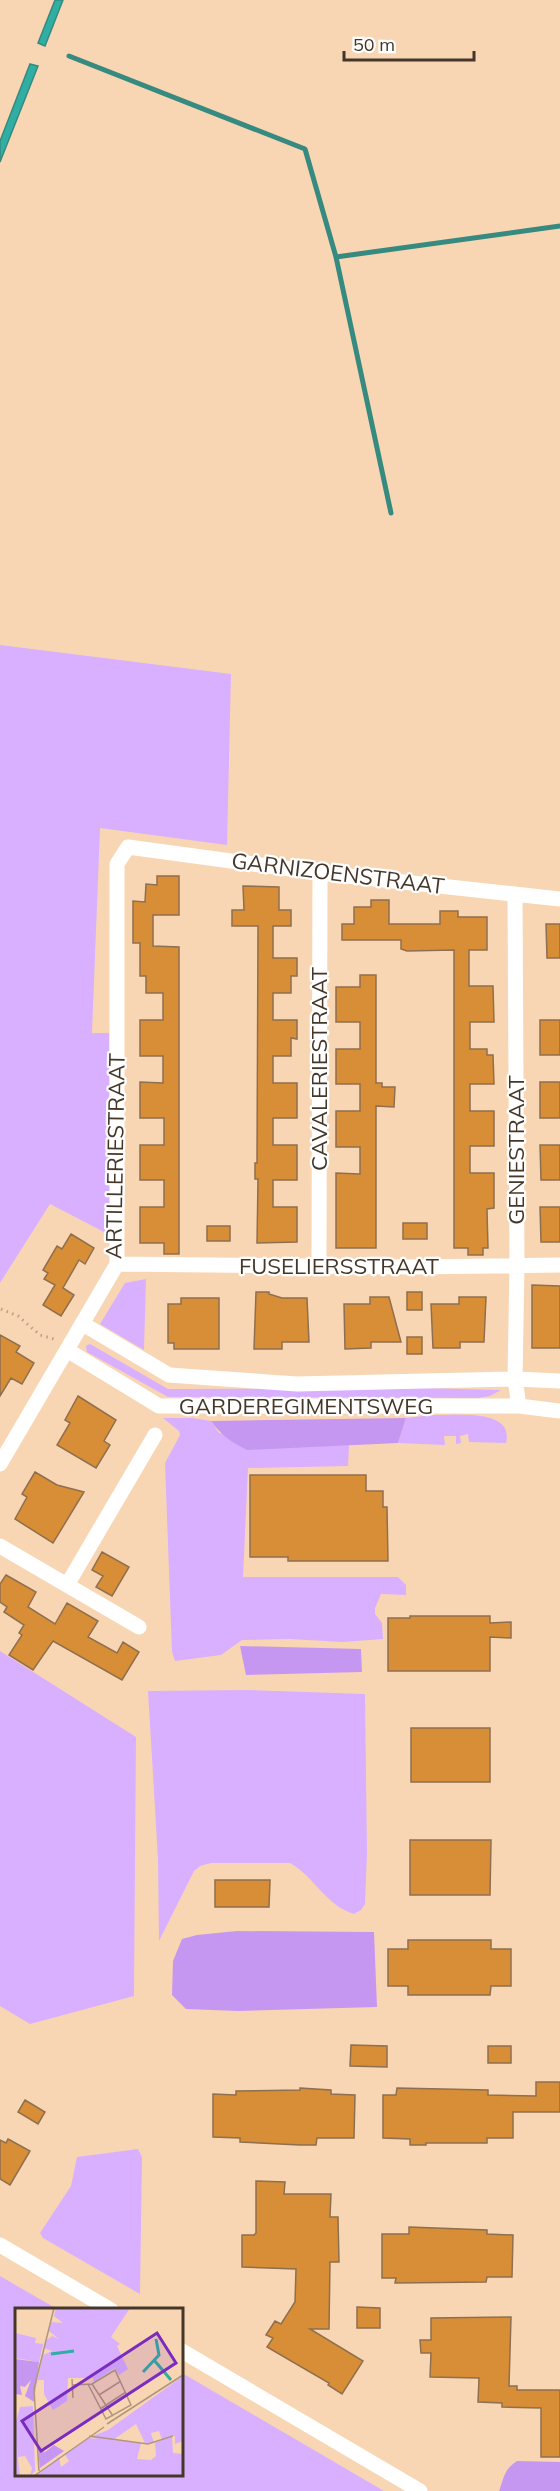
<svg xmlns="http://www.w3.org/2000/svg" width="560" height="2491" font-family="Mulish,sans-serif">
<rect width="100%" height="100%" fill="#f9d6b3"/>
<path fill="#d8b0ff" d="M0 645 231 674 227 845 100 828 92 1033H109L110 1196 108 1234 50 1204 0 1283Z
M146 1279 144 1349V1350L100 1324 125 1283Z
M90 1344 168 1389 423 1388 501 1390 490 1396 479 1398 168 1397 87 1352 86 1346Z
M432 1415C453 1416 515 1407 506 1443L469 1442 468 1434 460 1436 461 1443 456 1444V1436H444L445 1445 398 1443 406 1418Z
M163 1418H192L211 1421 219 1433 291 1447 349 1445 348 1466 248 1468 243 1577H398L406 1585V1595L381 1594 375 1608V1614L382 1623 383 1639 343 1642 290 1639 242 1640 221 1655 175 1661 172 1652 165 1463 180 1435 179 1431Z
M0 1651 136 1737 134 1996 30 2024 0 2006Z
M247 1690 365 1694 367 1853 365 1904 361 1910 354 1914C325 1905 315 1877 290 1863H211L200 1866 194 1871 159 1941 158 1859 148 1691Z
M138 2149 142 2157 140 2294 43 2238 40 2233 71 2186 77 2157Z
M0 2276 57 2309 16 2310V2474H182V2373L384 2491H0Z"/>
<path fill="#c697f1" d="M406 1418 398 1443 247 1450C231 1442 221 1435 211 1421Z
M240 1646 361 1649 362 1672 246 1675Z
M237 1931 374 1932 377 2007 238 2011 186 2009 172 1995 173 1961 182 1939 197 1935Z
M517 2461 560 2462V2491H499C504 2478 504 2469 517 2461Z"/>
<path fill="#30aea4" stroke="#368a7f" stroke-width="1.5" d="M55 0H63L45 46 38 43Z
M30 64 38 66 0 162V141Z"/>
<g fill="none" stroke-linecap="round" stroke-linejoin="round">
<path stroke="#368a7f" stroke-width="5" d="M69 56 305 149 336 257 391 513
M336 257 560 226"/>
</g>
<path fill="#d88e36" stroke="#8e6f4f" stroke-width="1.5" d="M157 876H179V915H153V946L179 947V1254H164V1243H140V1207H164V1180H140V1145H164V1118H140V1082L163 1083V1056H140V1020H163V993H146V976H140V943H133V901L145 902 146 884 157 885Z
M243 886 279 887V910H291V926H273V958H297V976H291V993H273V1020H297V1039L291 1038V1056H273V1083H297V1118H273V1145H297V1180H273V1207H297V1242L257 1243 258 1179H255V1163H257L258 926H232V910H244Z
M371 900H389V924H440V911H458V917H487V950H469V986H493L494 1022H470V1049H487V1055H493L494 1084H470V1111H494V1146H470V1173H494V1208L487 1209 488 1248H483V1255H468V1248H454V950L407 951 401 949V940H342V924H354V907H371Z
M546 924H560V958H547Z
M360 975H376V1083H382V1087H395L394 1107 376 1106V1248H336V1173L360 1174V1147H336V1111H360V1084H336V1049H360V1022H336V987H360Z
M540 1020H560V1055H540Z
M540 1082H560V1118H540Z
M540 1145H560V1180H541Z
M540 1207H560V1242H541Z
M403 1223H427V1239H403Z
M207 1226H230V1241H207Z
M71 1234 94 1248 85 1264 79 1260 63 1288 74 1295 61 1316 43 1305 55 1285 44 1279 48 1273 43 1270 57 1246 62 1249Z
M532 1285 560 1286V1348H532Z
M256 1292H269V1294L282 1298H307L309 1342H282V1349H254Z
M407 1292H422V1310H407Z
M370 1297H389L401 1342H371V1348L345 1349 344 1304H370Z
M459 1297H486L484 1342H460V1348H433L431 1304H459Z
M181 1298H219V1349H174V1343H168V1304H181Z
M0 1335 20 1346 16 1352 34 1363 22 1384 11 1378 0 1396Z
M407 1337H422V1354H407Z
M78 1396 116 1420 104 1441 110 1445 96 1468 57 1445 70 1423 65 1420Z
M35 1472 57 1485 84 1492 53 1543 15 1519 27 1497 22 1494Z
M250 1475H366V1491H383V1507H387L388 1561H288V1557H250Z
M102 1552 129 1567 112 1596 96 1587 103 1576 92 1570Z
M6 1575 36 1592 28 1607 55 1624 67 1603 98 1621 88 1637 117 1653 123 1642 139 1652 122 1680 53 1641 33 1670 9 1655 22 1635 19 1633 24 1625 4 1612 7 1607 0 1602V1584Z
M410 1616H490V1623L511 1622V1638L490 1637V1671H388V1618H410Z
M411 1728H490V1782H411Z
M410 1840H491L490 1895H410Z
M215 1880H270L269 1907H215Z
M408 1940H491V1949H511V1986H491L490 1995H408V1986H388V1949H408Z
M351 2045 387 2046V2067L350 2066Z
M488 2046H511V2063H488Z
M536 2082H560V2112H513V2138H487V2143H426V2145H410V2139L383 2138V2095H396L397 2088 488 2090V2095L536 2096Z
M300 2088 331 2090V2094L355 2095 354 2138H317L316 2145H300L240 2142V2138L213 2137V2094L236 2095V2091L300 2090Z
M25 2100 45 2112 38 2124 18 2112Z
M8 2139 30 2151 10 2185 0 2179V2140L6 2143Z
M256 2181 285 2182 284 2194H331L330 2217H338L339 2262H330L329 2329H310L363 2361 342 2394 328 2385 329 2383 267 2347 273 2338 266 2335 275 2321 281 2324 295 2302 296 2269 242 2267V2235H254L256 2233Z
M409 2227 487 2230V2234L513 2235 512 2277H487L486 2282 395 2283 396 2278H382V2234H409Z
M357 2307 380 2308V2328H357Z
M511 2317 509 2386H517V2390H560V2457H541V2408L502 2407V2403L478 2402 479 2378 430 2377 431 2353H421L420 2340H431V2318Z"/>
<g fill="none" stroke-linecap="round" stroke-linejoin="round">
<path stroke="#ba9f83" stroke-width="3" stroke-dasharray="1.5 4.5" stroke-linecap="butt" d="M1 1309 18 1316 40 1335 54 1339"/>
<path stroke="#fff" stroke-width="15" d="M515 894 517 1265 515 1379 519 1406
M117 1264 413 1267 560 1265
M319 1266 320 873
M83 1324 169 1375 297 1384 515 1379 560 1381
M67 1350 159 1406H519L560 1411
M0 1464 117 1264V864L128 847 320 873 560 899
M0 1546 139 1627
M67 1585 155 1435
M0 2245 111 2310
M182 2351 420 2491"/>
</g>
<g text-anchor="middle" stroke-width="4.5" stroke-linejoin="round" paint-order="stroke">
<g font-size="22" fill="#443729" stroke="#fefefe">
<text transform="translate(338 873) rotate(7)" y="8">GARNIZOENSTRAAT</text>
<text transform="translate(319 1069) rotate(-90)" y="8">CAVALERIESTRAAT</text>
<text transform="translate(516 1150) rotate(-90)" y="8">GENIESTRAAT</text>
<text transform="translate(115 1156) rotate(-89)" y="8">ARTILLERIESTRAAT</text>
<text x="339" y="1274">FUSELIERSSTRAAT</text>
<text x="306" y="1414">GARDEREGIMENTSWEG</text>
</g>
</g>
<g transform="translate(15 2308)">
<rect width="168" height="168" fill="#f9d6b3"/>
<path d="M41 0H115L96 29 105 36 102 38 113 61 104 67 100 60 79 74 78 70H53L52 93 38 102 29 86V72H23L20 82 28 47 37 43 29 40 32 32 37 28 44 31 34 23 36 14 48 15 39 8ZM0 25 21 30 20 35 28 36 29 33 24 54 0 50ZM168 68V133L160 136V128H157L158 145 168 146V168H21L44 149 46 159 54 153 50 146 74 130 83 131 75 129 93 122ZM121 116 130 135H139L136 125 144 123 147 132 140 135 141 148 136 152 122 151 126 135 98 132ZM18 98 20 163 15 168 17 160 10 148 3 149 1 134 5 168H0V117L5 99Z" fill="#d8b0ff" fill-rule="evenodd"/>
<path d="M0 51 24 54 19 94 10 88 16 72 10 79 5 78 7 87 0 86ZM39 137 49 143 25 160 23 141 30 144Z" fill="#c697f1"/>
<path fill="none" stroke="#30aea4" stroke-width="3" d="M36 46 59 43M139 52 156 72M128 64 144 47 141 31"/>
<path fill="none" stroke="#b1967c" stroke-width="1.5" d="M57 71 58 90M77 76 98 108M58 77 77 76 100 62 116 97 91 111 73 76M84 87 106 73M85 101 111 84M92 116 168 67M74 128 133 136 158 128M24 163 19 81 39 0M19 168 89 119"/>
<path fill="#7b2cbf" fill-opacity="0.15" stroke="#7b2cbf" stroke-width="3" d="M142 25 161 55 26 143 7 113Z"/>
<rect width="168" height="168" fill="none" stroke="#443729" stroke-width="3"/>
</g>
<path d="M344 51v9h130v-9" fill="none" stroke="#443729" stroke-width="3"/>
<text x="353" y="51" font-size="18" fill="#443729" stroke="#fefefe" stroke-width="4.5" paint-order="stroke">50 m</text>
</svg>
